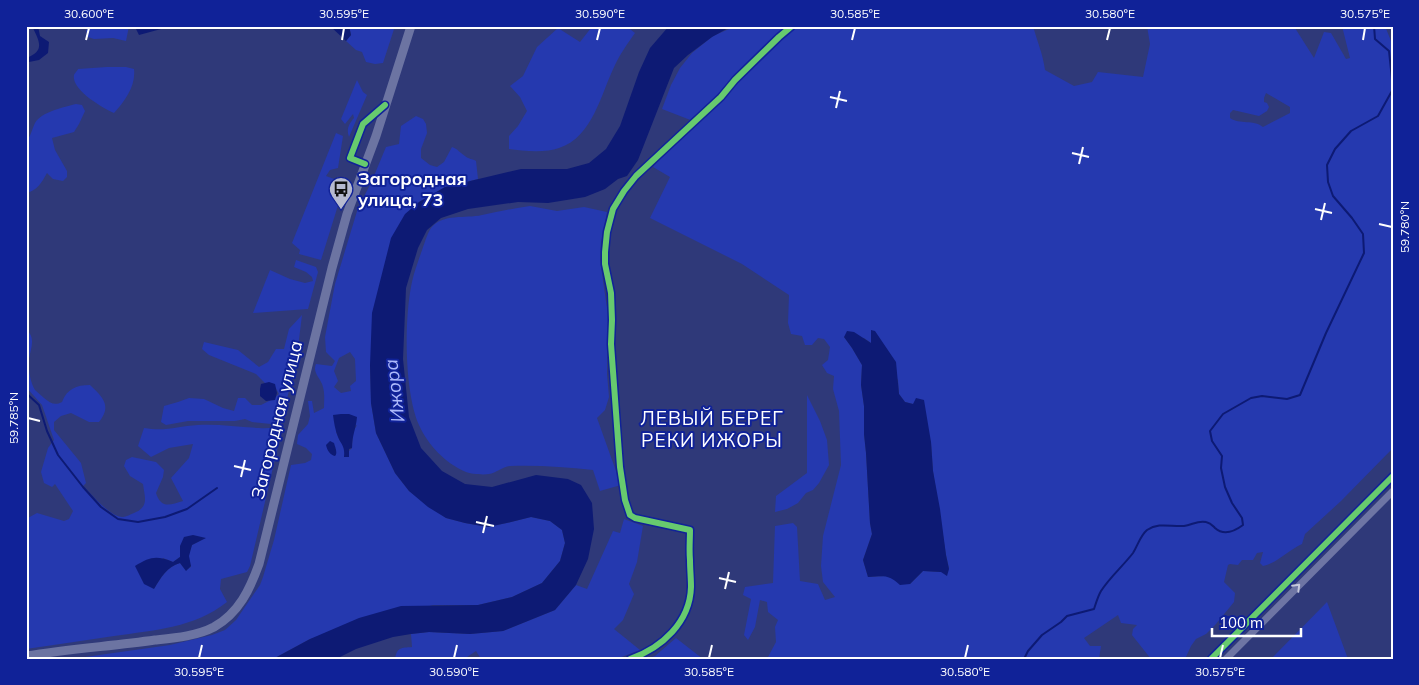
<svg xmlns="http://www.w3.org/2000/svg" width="1419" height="685" font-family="Mulish,sans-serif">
<rect width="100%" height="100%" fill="#2f3979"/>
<path fill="#2539af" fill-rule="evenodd" d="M88 26H129L126 41 113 38 94 39 88 37 86 31Z
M349 26H395L383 63 375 64 366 62 362 52 356 50 346 41 351 35Z
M590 26H626L635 33C628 43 620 54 615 65 601 93 593 137 559 148 546 153 523 151 509 149V136L518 126 527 111 520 97 510 86 523 76 537 47 558 28 580 42 591 28Z
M736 26H1033C1037 41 1043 54 1045 70L1074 86 1092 82 1098 72 1143 77 1150 44 1147 26H1288L1295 28 1314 58 1324 32 1331 33 1346 59 1350 58 1342 26H1385L1393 46V448L1341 501 1305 534 1302 544C1289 550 1277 563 1263 566L1260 563 1263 552 1257 553 1253 560H1242L1238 565 1230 564 1228 565 1224 582 1235 593 1234 602 1216 624 1206 634 1196 639 1191 646 1185 659H1151L1132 635 1133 629 1137 625 1121 623 1118 615 1084 638 1090 646H1101L1099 659H764L768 657 776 642 775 627 778 620 768 612 767 602 760 600 755 627 748 640 744 635 751 599 743 595 745 587 773 583 775 526 793 523 797 527 800 581 818 584 825 600 835 597 823 582 821 566 823 536 841 465 839 411 833 389 834 376 827 373 822 365 828 360 830 347 824 339 818 338 812 345H805L802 336 791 334 788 323 789 295 742 264 650 218 670 177 653 167 693 121 662 109 671 85 680 68 692 53 713 36ZM1266 93 1290 107V113L1263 127C1253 119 1240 125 1230 118V113L1233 110 1259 116 1267 111 1269 107 1267 103 1264 102V98ZM844 337 864 338 871 343 898 380 899 394 905 402 913 404 931 442 933 471 946 555 949 568 941 572 923 571 910 584 886 576 868 577 863 560 872 534 870 523 866 453 864 434V406L861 385 862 365 852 348Z
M107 67H126L134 69C136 86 125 101 114 113 103 108 71 90 74 75 74 74 78 70 78 69Z
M357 80 363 92 367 95 349 137C346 129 349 124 354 118L353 114 345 124 341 119Z
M76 104 82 105 85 111 79 124 74 132 52 138 55 150 67 171V177L63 181 53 179 47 173C42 182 37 191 26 193V142C31 136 32 129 35 123 41 112 64 107 76 104Z
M416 116 423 119 426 124 427 133 421 149V158L430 165 437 167 444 162 452 147C459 150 459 152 465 156 468 159 473 159 476 161L478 179 445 187 419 202 370 365 371 403 376 433 395 473 409 491 446 518 465 523 488 527 511 522 531 517 550 521 562 530 565 543 560 561 542 583 512 597 478 605H433L310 639 273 659H71L170 645 212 635 225 630 236 620 260 585 263 577 274 540 291 465 305 463 311 460 312 454 306 448 297 444 298 435 308 424 310 416 308 401H312L314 413 324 408C324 401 325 394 323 387 321 378 312 373 316 364L332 366 335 361 326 352 325 337 335 284 358 208 371 183 386 147 399 144 401 126ZM350 352 355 359 356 381 350 386 351 391 341 393 334 387 338 381 334 371 339 358ZM357 425 353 432 352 448 349 451 340 441 336 432Z
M336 133 343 136 338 168 330 170 326 176 345 183 321 260 299 254 300 250 292 243Z
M530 206 557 211 584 207 607 212 601 242 600 260 608 315 607 374 609 397 605 410 597 418 621 485 600 491 593 470C565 467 538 465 510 466 502 467 496 473 489 474 483 475 471 474 466 472 445 463 428 445 419 425 404 391 404 318 412 282 414 272 418 262 421 253 424 245 427 234 431 228 443 213 465 219 482 215 498 212 514 208 530 206Z
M296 260 316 267 318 272 308 309 253 313 270 270 290 279 305 283 313 281 312 277 306 272 294 267Z
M302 315 297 356 281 425 252 422 245 419 235 421H188L166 425 161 422 164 406 178 402 189 398 204 399 223 408 234 411 238 398H245L252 405H261L273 399 279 394 275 387 265 383 256 374 209 355 202 349 204 342 238 350 259 367 268 362 276 349H284L289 329Z
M26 329C36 338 31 347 29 359 28 368 30 382 35 390 38 393 41 395 44 398 50 403 55 406 62 402 67 389 76 385 90 385 103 397 112 406 99 422H89L71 413 61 416 54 422V430L81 463 86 483 83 486C91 494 111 518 123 517 126 517 131 514 134 513 149 507 145 498 143 484L130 476 124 466 126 460 132 457 156 462 164 470 163 477 156 493C161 509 170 505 183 501L171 478 189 458 193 444 169 448 151 457 138 446 144 428C166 432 177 426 198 425 219 424 239 427 259 428 267 429 275 427 282 429L250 566 247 572 221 579 220 589 227 602C194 628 155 630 114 636 85 640 56 645 26 649V519L37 513 64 521 69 519 73 511 55 484 52 487 44 483 41 472 48 448 54 440 42 405 26 387ZM205 538 192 545 188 556 191 567 186 570 180 563C167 567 161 577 154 589L163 558 173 562 180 557V546Z
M807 395 820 421 827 440 829 465 819 483 813 490 806 493 798 503 787 509 775 512 776 496 807 473Z
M624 519 643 526 637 562 629 584 634 594 623 620 614 629 640 650 619 658 611 659H481L476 651 464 659H395C397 647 401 648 412 647L411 634 429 632 470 634 503 631 555 610 576 585 587 589 613 531 620 533Z
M1327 602 1348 659H1271Z
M676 638 703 659H646L655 656Z"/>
<path fill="#0d1a74" d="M32 26H38L40 36 49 42 48 53 39 60 29 62 26 58C46 51 39 41 32 26Z
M137 26H172L139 35 136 29Z
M330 26H349L351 35 346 41Z
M669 26H732L712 37 688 55 674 68 638 160 627 176 618 179 605 189 585 197 548 203 518 202 468 209 441 218 427 230 418 248 406 288 403 359 409 417 421 448 442 471 465 484 492 487 536 475 568 479 581 485 592 503 594 529 588 559 576 585 555 610 503 631 470 634 429 632 411 634 393 637 356 649 336 659H273L310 639 359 618 401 606 478 605 512 597 542 583 560 561 565 543 562 530 550 521 531 517 511 522 488 527 465 523 446 518 428 507 409 491 395 473 376 433 371 403 370 365 372 313 391 238 405 214 419 202 445 187 521 169H567L589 163 606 149 620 126 639 72 650 48Z
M871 330 875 331 896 362 899 394 905 402 913 404 916 398 924 400 931 442 933 471 940 509 946 555 949 569 947 576 941 572 923 571 910 584 900 585C889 574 883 576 868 577L863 560 872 534 870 523 866 453 864 434V406L861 385 862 365 852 348 844 337 847 331 854 332 871 343Z
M269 382 275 384 277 393 275 400 266 401 260 396V389L261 384Z
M341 414H349L357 417C356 429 352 435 352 448L349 449V457H344C345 446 342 446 338 437 335 430 334 422 333 415Z
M330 441 334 443C335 447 338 453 335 456 330 455 327 450 326 445Z
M193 535 206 538 192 545 189 556 191 566 186 571 180 563C167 567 161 577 154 589L144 584 135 566C150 557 156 555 173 562L180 557V546L184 537Z"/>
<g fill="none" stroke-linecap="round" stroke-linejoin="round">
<path stroke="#0d1a74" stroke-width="2" d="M26 393 39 405 47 431 58 455 83 487 101 507 118 519 138 522 165 517 187 509 217 488
M1024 659 1028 651 1042 635 1061 622 1067 616 1094 609C1096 603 1098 596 1101 591 1110 577 1123 566 1133 553 1138 545 1140 536 1147 530 1159 522 1171 527 1184 526 1192 525 1198 520 1206 522 1211 523 1212 525 1215 528 1224 536 1235 531 1243 525L1242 518 1232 503 1225 487 1221 468 1222 456 1212 441 1210 431 1223 414 1251 398 1262 396 1287 399 1300 395 1326 333 1364 253 1363 234 1352 218 1333 196 1328 182 1327 165 1335 149 1351 131 1378 116 1393 89 1389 51 1375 39 1374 26"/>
<path stroke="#6e75a4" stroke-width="7" d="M365 164 350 158 363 124 385 105
M630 659C662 648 690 622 691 587 691 578 690 569 690 560 689 550 690 540 690 530L635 518 630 515 625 500 620 467 611 344 612 320 611 293 605 264V252L607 232 613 209 624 191 636 176 721 97 735 80 779 37 792 26
M1211 659 1393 476
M1226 659 1393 491"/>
<path stroke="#6c74a2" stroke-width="9" d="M26 656C69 649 112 646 155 640 174 638 197 636 214 627 239 613 250 589 259 564L332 268 347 214 376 136 411 26"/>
<g stroke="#102298" stroke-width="9">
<path id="cycleway" d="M365 164 350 158 363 124 385 105
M630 659C662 648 690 622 691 587 691 578 690 569 690 560 689 550 690 540 690 530L635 518 630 515 625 500 620 467 611 344 612 320 611 293 605 264V252L607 232 613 209 624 191 636 176 721 97 735 80 779 37 792 26
M1211 659 1393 476"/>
</g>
<use href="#cycleway" stroke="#67ca6e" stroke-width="6"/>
</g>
<defs><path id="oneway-chevron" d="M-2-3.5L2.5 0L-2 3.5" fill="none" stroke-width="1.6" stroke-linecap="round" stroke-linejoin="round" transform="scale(1.25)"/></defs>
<use stroke="#c5c8db" href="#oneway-chevron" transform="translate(1297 587) rotate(-45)"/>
<path fill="none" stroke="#fff" stroke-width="2" d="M86 40 89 28M342 40 344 28M597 40 600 28M852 40 855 28M1107 40 1110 28M1363 40 1365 28M830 97 847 101M836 108 840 91M1072 153 1089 157M1079 164 1083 147M1315 209 1332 213M1321 220 1325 203M1379 224 1392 227M28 418 40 421M234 466 251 470M241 477 245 460M476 522 494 526M483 533 487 516M719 578 736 582M725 589 729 572M199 658 202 645M454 658 457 645M709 658 712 645M965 658 968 645M1220 658 1223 645"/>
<defs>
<g id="bus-pin" transform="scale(1.25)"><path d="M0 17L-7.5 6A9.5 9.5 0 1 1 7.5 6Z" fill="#b6bad0" stroke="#102298"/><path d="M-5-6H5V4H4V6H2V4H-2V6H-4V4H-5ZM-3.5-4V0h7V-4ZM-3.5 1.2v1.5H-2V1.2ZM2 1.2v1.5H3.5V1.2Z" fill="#111"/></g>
</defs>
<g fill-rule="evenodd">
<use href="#bus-pin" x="341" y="189"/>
</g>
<g text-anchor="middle" stroke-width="4" stroke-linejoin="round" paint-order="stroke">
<g font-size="18" font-weight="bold" fill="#fff" stroke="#102298" text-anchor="start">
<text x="358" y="185">Загородная<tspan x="358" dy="21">улица, 73</tspan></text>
</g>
<g font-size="18" fill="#fff" stroke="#102298">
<text transform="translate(277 420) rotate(-76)" y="6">Загородная улица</text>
</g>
<g font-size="19" font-style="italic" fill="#aebafb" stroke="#102298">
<text transform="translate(394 391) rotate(-97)" y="7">Ижора</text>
</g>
<g font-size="19" letter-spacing="1" fill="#fff" stroke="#102298">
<text x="712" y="425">ЛЕВЫЙ БЕРЕГ<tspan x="712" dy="22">РЕКИ ИЖОРЫ</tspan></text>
</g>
</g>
<rect width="1419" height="685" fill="none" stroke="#102298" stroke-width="55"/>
<path d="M1212 628v8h89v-8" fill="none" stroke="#ffffff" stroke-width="2.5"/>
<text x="1219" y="628" font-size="15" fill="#ffffff" stroke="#102298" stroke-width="4" paint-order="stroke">100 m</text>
<rect x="28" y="28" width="1364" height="630" fill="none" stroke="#fff" stroke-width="2"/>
<g font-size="12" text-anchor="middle" fill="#fff">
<text x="89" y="18">30.600°E</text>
<text x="344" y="18">30.595°E</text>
<text x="600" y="18">30.590°E</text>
<text x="855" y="18">30.585°E</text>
<text x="1110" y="18">30.580°E</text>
<text x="1365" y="18">30.575°E</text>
<text transform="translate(1405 227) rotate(-90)" y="4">59.780°N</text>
<text transform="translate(14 418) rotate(-90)" y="4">59.785°N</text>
<text x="199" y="676">30.595°E</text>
<text x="454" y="676">30.590°E</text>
<text x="709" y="676">30.585°E</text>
<text x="965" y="676">30.580°E</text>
<text x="1220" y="676">30.575°E</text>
</g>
</svg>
